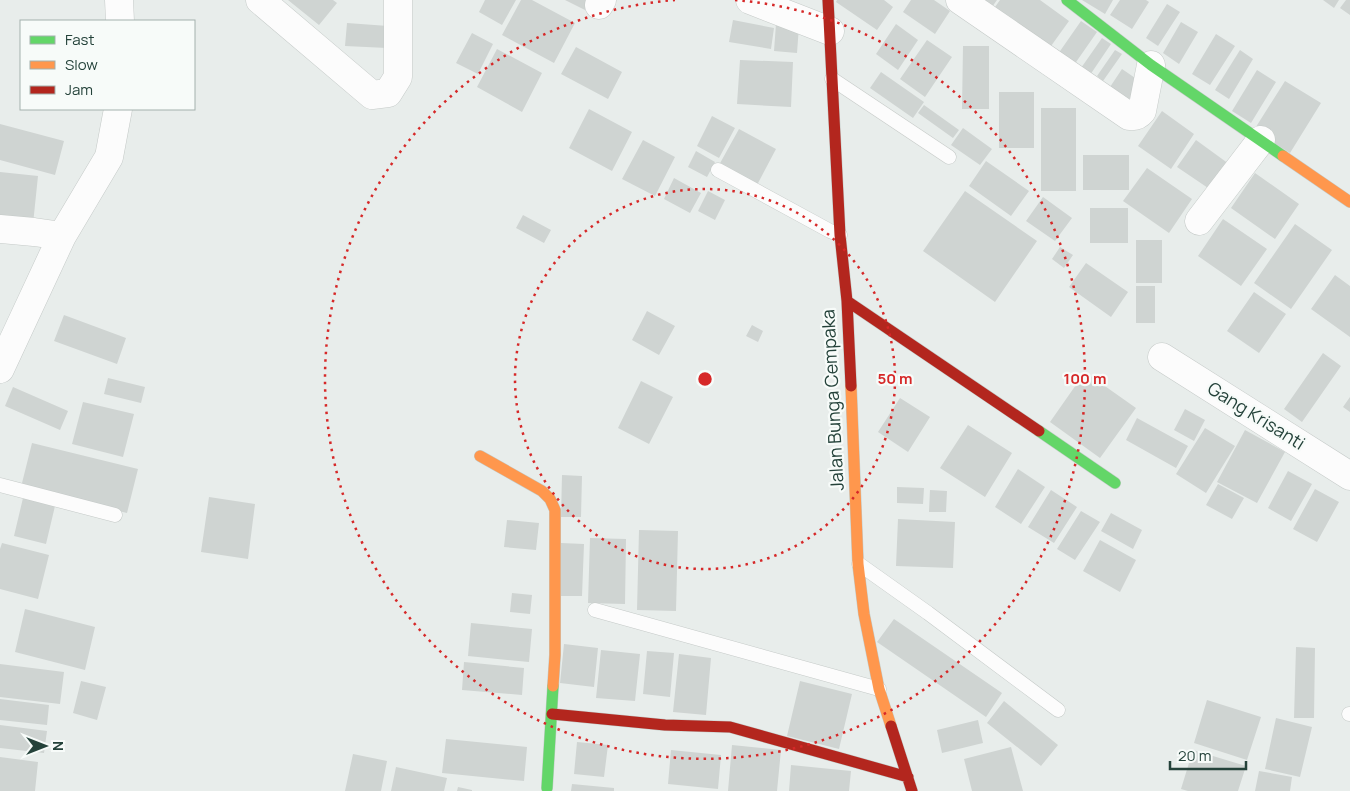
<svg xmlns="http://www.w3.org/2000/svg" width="1350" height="791" font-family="Manrope,sans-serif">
<rect width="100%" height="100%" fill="#e8edeb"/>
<path fill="#cfd4d2" d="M288 0H333L337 3 319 25Z
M485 0H516L502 25 479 12Z
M521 0H532L575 23 554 63 502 35Z
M565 0H590L585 10Z
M837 0H884L893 7 877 30 836 2Z
M911 0H934L950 11 935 34 903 12Z
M982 0H997L992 7Z
M1000 0H1040L1069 21 1046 53 990 14Z
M1082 0H1113L1105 14Z
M1120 0H1146L1149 2 1132 29 1110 15Z
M1323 0H1339L1334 8Z
M1346 0H1350V15L1340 8Z
M1167 4 1180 12 1158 46 1146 38Z
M733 20 774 28 771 49 729 42Z
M1081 21 1097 32 1074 65 1058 54Z
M1181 22 1198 32 1179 64 1163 53Z
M347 23 388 26 387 48 345 46Z
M776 24 799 26 797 53 774 51Z
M896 24 918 40 898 70 876 54Z
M472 33 493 44 478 74 456 63Z
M1216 34 1235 46 1210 85 1192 74Z
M1102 38 1111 44 1090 75 1081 68Z
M927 40 952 57 925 97 900 79Z
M963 46H989V109H962Z
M576 47 622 72 608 99 561 74Z
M497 49 542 73 522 112 477 87Z
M1115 50 1122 54 1103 81 1097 76Z
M1240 50 1253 59 1229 99 1215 90Z
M740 60 793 62 791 107 737 104Z
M1122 69 1141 82 1122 109 1104 96Z
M1257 70 1276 82 1251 123 1232 111Z
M881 72 924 102 913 118 870 88Z
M1285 81 1321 103 1290 153 1254 130Z
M999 92H1034V148H999Z
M924 105 959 130 953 138 918 113Z
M1041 108H1076V191H1041Z
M589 109 632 132 612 171 569 148Z
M1162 111 1194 134 1171 169 1138 146Z
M712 116 735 128 719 158 697 146Z
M0 124 64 141 55 175 0 160Z
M963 128 992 149 980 165 951 145Z
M739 129 776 149 757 185 719 165Z
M643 140 675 157 655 196 622 179Z
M1196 140 1229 164 1211 190 1177 167Z
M696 151 715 162 707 177 688 167Z
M1083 155H1129V190H1083Z
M986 161 1029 191 1011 216 969 186Z
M1147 168 1192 199 1169 233 1123 201Z
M0 172 38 176 33 224 0 221Z
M1255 173 1299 204 1275 239 1231 208Z
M674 178 701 193 690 213 664 199Z
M708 191 725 200 715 220 698 211Z
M965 191 1037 241 995 302 923 251Z
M1043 197 1072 218 1055 241 1026 221Z
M1090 208H1128V243H1090Z
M523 215 551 230 544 243 516 228Z
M1223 219 1267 249 1241 286 1198 256Z
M1295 224 1332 250 1291 309 1254 283Z
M1136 240H1162V283H1136Z
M1060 247 1073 255 1064 268 1052 259Z
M1086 263 1128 292 1111 317 1069 287Z
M1335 275 1350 286V337L1311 309Z
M1136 286H1155V323H1136Z
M1254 292 1286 314 1259 353 1227 331Z
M647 311 675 326 659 355 632 340Z
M64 315 126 338 117 364 54 341Z
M752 325 763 331 758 342 746 336Z
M1323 353 1341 366 1302 422 1284 409Z
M1085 372 1136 408 1100 458 1050 422Z
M108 378 145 387 141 403 104 394Z
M641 381 673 397 649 444 618 428Z
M13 387 68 411 60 430 5 406Z
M1350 397V412L1343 407Z
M900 398 930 417 908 452 878 432Z
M83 402 134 414 123 457 72 444Z
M1185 409 1205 420 1194 441 1174 430Z
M1137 418 1188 446 1176 468 1126 440Z
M968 425 1012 453 985 497 940 468Z
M1205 428 1235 446 1206 493 1176 474Z
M1245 430 1285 452 1257 503 1217 482Z
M32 443 138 469 127 513 21 487Z
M1018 469 1045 487 1021 524 995 507Z
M1288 471 1312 484 1291 521 1268 508Z
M562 475 582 476 581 517H561Z
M1218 484 1244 498 1232 519 1206 505Z
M897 487 924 488 923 504 897 503Z
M1315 489 1339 502 1317 542 1293 529Z
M930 490 947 491 946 512H929Z
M1051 490 1077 507 1054 543 1028 527Z
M209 497 255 504 248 559 201 552Z
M23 498 55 506 46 544 14 536Z
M1081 511 1100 522 1075 560 1057 549Z
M1111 513 1142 530 1133 549 1101 531Z
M898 519 955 522 953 568 896 566Z
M507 520 539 523 536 550 504 547Z
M639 530 678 531 676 611 637 610Z
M590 538 626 539 625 604 588 603Z
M1100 540 1136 560 1120 592 1083 571Z
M2 543 49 555 38 599 0 589V549Z
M561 543 584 544 582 596H560Z
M512 593 532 595 530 614 510 612Z
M25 609 95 627 85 670 15 652Z
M894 619 1002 693 986 717 877 642Z
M471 623 532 629 529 662 468 656Z
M564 644 598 648 594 687 560 683Z
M1296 647 1315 648 1314 718H1294Z
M601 650 640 654 635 701 596 698Z
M647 651 674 653 670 697 643 694Z
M679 654 711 658 706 715 673 712Z
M464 662 524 668 522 695 462 690Z
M0 664 64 672 60 704 0 697Z
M81 681 106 687 97 720 73 713Z
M800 681 852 694 839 749 787 736Z
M0 699 49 705 47 725 0 720Z
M1207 700 1261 717 1247 760 1194 743Z
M1004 701 1058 745 1041 766 987 723Z
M1276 718 1312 727 1300 777 1265 769Z
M978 720 983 743 942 753 937 730Z
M0 725 47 731 44 753 0 748Z
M446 739 527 747 524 781 442 773Z
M577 742 608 745 604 777 574 774Z
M732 745 781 750 777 791H728Z
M1011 747 1023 791H972L964 759Z
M671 750 721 755 718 789 668 784Z
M1193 750 1246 766 1238 791H1188L1181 789Z
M353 754 387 761 381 791H345Z
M0 757 38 762 35 791H0Z
M791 765 851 771 849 791H789Z
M396 767 447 778 444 791H391Z
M1259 771 1292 777 1290 791H1255Z
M572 784 614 788V791H571Z
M458 787 472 790V791H457Z"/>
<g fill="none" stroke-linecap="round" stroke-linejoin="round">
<g stroke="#c5cac8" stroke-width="15">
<path id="lane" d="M832 79 949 157
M718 170 830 231 840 235
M0 485 115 515
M859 564 928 613 1058 710
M595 610 879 689
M1349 714H1350"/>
</g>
<g stroke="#c5cac8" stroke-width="29">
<path id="street" d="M119 0 120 21
M260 0 372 95 388 93 398 77V0
M750 0 830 31
M960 0 1129 116C1135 117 1138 116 1142 111L1151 65
M599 5 602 0
M1199 221 1261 140
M0 229 34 232 62 236
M1162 357 1350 476
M0 369 62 236 109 157 118 109"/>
</g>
<g stroke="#c3cbc8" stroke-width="12">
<path id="fast" d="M1067 0 1151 65 1283 156
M1039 431 1115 483
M547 788 553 686"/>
</g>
<g stroke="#c3cbc8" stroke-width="12">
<path id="slow" d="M1283 156 1350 202
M851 386 858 564 864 614 879 689 891 726
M480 456 542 491 550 499 555 510V655L553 686"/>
</g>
<g stroke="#c3cbc8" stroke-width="12">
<path id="jam" d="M828 0 840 235 847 301 851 386
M847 301 1039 431
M552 714 665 725 730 727 908 777
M891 726 912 791"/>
</g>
<use href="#lane" stroke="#fcfcfc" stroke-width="14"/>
<use href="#street" stroke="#fcfcfc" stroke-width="28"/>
<use href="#fast" stroke="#63d668" stroke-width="11"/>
<use href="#slow" stroke="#ff974d" stroke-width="11"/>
<use href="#jam" stroke="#b3261e" stroke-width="11"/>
</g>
<g fill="none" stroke="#d62828" stroke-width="2.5" stroke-dasharray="2.5 5">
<circle cx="705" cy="379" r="190"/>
<path d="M735 0A380 380 0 1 1 675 0"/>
</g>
<g text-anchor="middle" stroke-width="4.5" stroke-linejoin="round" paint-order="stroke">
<g font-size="18" fill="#24423a" stroke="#f7fbf9">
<text transform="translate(833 400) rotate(-93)" y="6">Jalan Bunga Cempaka</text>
<text transform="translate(1256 416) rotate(32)" y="6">Gang Krisanti</text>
</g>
</g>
<circle cx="705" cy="379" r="8" fill="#d62828" stroke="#f7fbf9" stroke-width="2.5"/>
<g font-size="15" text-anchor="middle" font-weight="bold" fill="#d62828" stroke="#f7fbf9" stroke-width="4.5" stroke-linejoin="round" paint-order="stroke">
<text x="895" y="384">50 m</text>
<text x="1085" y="384">100 m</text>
</g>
<rect x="20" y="20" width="175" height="90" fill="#f7fbf9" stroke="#a3b1ad"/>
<rect x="30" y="36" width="25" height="8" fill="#63d668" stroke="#a3b1ad"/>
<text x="65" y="45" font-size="15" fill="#24423a">Fast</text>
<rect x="30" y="61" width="25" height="8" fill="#ff974d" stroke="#a3b1ad"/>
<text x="65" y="70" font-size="15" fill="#24423a">Slow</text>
<rect x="30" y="86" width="25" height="8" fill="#b3261e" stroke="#a3b1ad"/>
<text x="65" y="95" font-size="15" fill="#24423a">Jam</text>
<g transform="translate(45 746) rotate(90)" stroke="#f7fbf9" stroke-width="4" paint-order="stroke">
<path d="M0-4L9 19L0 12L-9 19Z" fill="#24423a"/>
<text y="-8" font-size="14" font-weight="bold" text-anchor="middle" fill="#24423a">N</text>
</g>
<path d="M1170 761v8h76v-8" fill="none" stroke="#24423a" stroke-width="2.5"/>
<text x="1178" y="761" font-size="15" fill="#24423a" stroke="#f7fbf9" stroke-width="4" paint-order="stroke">20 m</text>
</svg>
